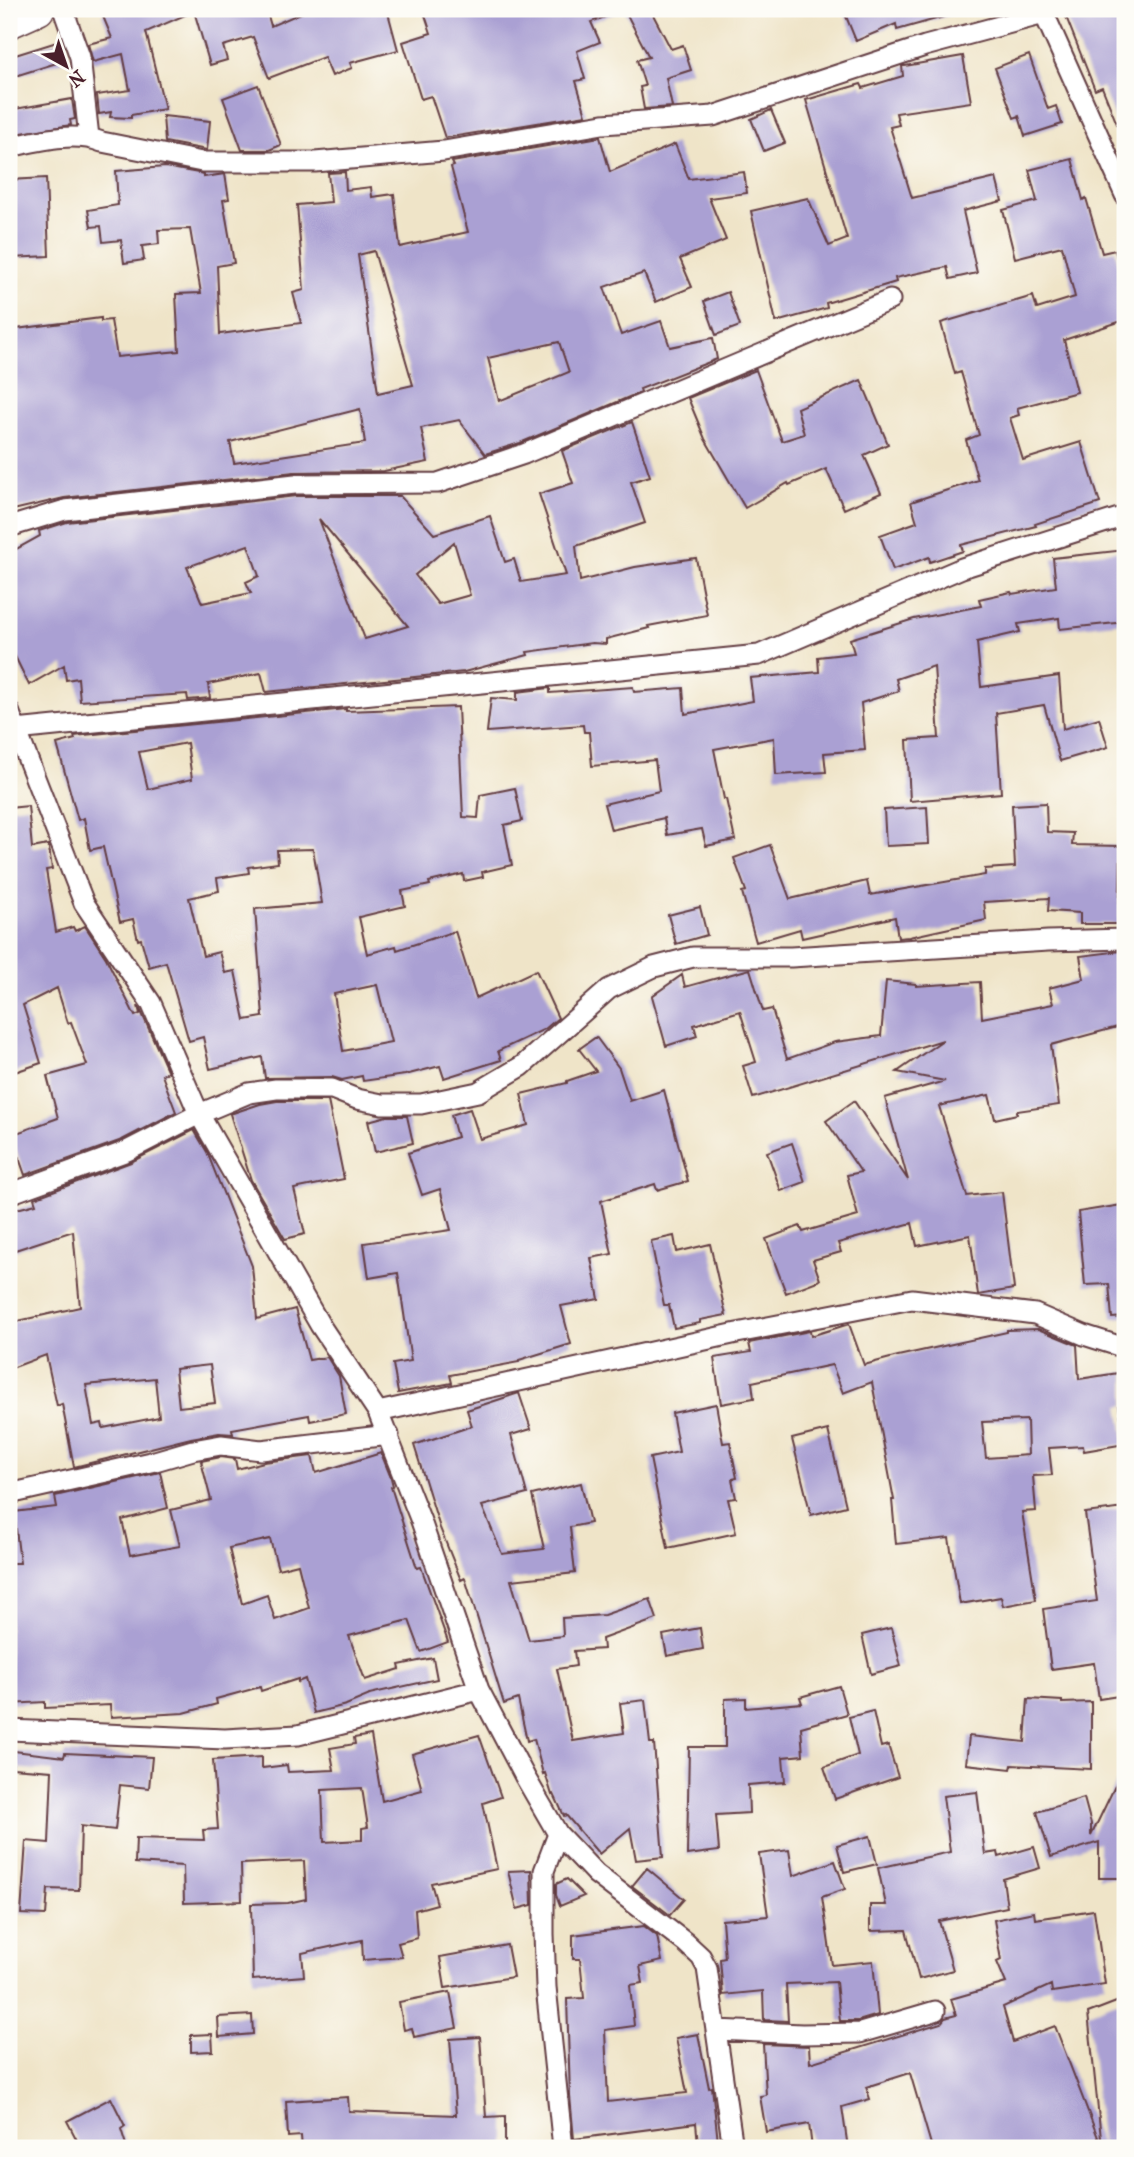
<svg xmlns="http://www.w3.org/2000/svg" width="1134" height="2157" font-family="'IM FELL French Canon',serif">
<rect width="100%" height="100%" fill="#fdfcf7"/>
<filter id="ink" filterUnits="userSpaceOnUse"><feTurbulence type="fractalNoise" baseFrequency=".0143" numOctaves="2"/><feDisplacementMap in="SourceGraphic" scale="14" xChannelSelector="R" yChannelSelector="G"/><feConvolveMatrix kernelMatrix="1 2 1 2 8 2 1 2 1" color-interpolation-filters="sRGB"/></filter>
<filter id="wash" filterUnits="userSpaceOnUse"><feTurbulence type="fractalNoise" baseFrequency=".00686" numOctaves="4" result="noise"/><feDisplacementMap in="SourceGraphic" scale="28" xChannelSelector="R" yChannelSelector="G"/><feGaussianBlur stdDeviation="1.57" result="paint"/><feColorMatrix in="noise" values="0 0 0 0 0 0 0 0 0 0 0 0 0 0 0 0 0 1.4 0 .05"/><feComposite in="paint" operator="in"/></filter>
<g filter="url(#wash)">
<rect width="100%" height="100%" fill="#efe4c8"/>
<g id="blocks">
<path fill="#aaa0d3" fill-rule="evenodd" d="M114 9H266L271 26 310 9H347L349 12 362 9H387L398 50 350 63 352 68 332 76 324 57 269 78 253 37 223 46 227 60 210 65 194 11 146 32 165 109 131 115V118L110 117 111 112 99 114 97 95 130 90 123 54 93 62 88 44 112 38 102 14Z
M423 9H621L622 11 591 22 600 42 577 51 585 79 576 81 586 115 445 138 431 96 421 99 403 42 431 33Z
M624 9H650L671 49 683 45 691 70 666 78 672 107 644 109 640 87 645 86 637 60 649 57Z
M843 9H953L954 14 897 30 896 24 856 41Z
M1063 9H1125V144L1102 87 1095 90Z
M60 41 66 60 9 78V57Z
M1029 55 1048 109 1056 106 1062 124 1025 136 1019 116 1014 118 995 68Z
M963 56 971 102 896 113 899 125 890 127 912 198 996 178 1002 201 963 211 977 273 950 279 947 267 895 278 896 282 826 303 827 308 776 322 751 211 808 198 829 246 847 239 806 100 861 84 863 88 903 76 902 66H905Z
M258 85 281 145 269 150H242L223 98Z
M72 99 75 119 70 120 71 125 9 135V110Z
M771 110 785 143 764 151 751 119Z
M163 116 210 121 207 150 165 142Z
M600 137 610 172 675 144 689 179 744 172 747 193 709 198 726 240 680 259 692 287 656 302 644 273 604 287 621 335 661 321 670 347 713 338 717 359 640 389 641 392 520 443 485 454 459 420 421 428 428 462 384 471 294 472 64 498 9 511V330L101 318V321L111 320 117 357 179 351 176 294 201 293 190 229 158 230 159 244 142 246 144 260 124 263 121 240 103 242 101 226 91 227 88 210 118 205 116 171 165 167 204 174V177L225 174 229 199 223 200 234 263 217 266 220 334 301 323 293 293 304 290 297 205 331 202 328 173 345 172 346 190 371 187 372 197 394 194 400 247 468 232 451 167 454 166 452 162ZM374 251 413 385 378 393 358 255ZM559 342 569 372 499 401 488 358ZM360 409 365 443 234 463 230 442Z
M1072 159 1083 200 1086 198 1102 253 1115 250 1125 292V320L1064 340 1077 392 1017 408 1019 415 1010 418 1023 460 1081 442 1100 503 1035 524 1036 526 961 545 963 551 930 562 929 557 893 570 880 535 917 522 911 502 978 480 966 440 979 435 961 372 955 374 941 323 1033 296 1037 309 1075 297 1062 246 1015 258 1003 210 1037 201 1029 170Z
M46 178 49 256 11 258 9 180Z
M728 292 740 326 716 335 704 301Z
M756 370 782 441 804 434 797 408 861 380 888 444 864 455 881 493 844 509 826 469 789 485 788 483 745 508 705 439 688 398Z
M632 422 650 476 631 482 645 523 576 546 580 581 635 567 696 558 707 615 648 626 649 628 606 639V644L592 643 527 652 528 655 464 672 266 692 261 673 208 684 210 698 188 700 187 694 80 701 78 678 66 680 64 665 29 685 9 644V553L40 536 39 531 67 522 296 496H400L434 534 490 516 505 562 514 559 521 582 566 575 539 494 573 483 562 451ZM319 519 408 626 365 639ZM454 542 470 595 438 604 415 575ZM248 545 259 576 246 582 251 593 202 603 187 567Z
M1125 550V622L1060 629 1059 618 1018 624 1020 632 977 642 981 687 1059 676 1063 729 1099 718 1108 747 1060 761 1044 705 996 713 1001 793 910 801 907 740 939 738 934 666 896 679 899 691 861 703 865 750 824 753 826 772 776 775 774 738 714 749 724 799H726L735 840 706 846 702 829 667 835 664 818 611 830 604 804 659 791 655 760 592 766 589 732H584L583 725 487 732 491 698 517 700V692L550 688V693L633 687 634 692 683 688 685 714 753 701 750 678 819 672 818 657 854 653 850 639 914 619 981 606 979 599 1011 592 1012 594 1056 587 1053 558Z
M458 707 463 817 478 818 480 795 515 788 522 821 504 825 512 865 482 872 483 877 464 881 463 874 429 882 430 885 402 891 405 906 359 917 367 954 396 946 397 950 455 931 476 998 536 970 558 1018 545 1029 498 1051 501 1060 444 1078 440 1066 405 1075 363 1081 362 1076 342 1080 332 1077 265 1078 262 1057 210 1069 203 1037 189 1041 166 962 149 967 141 939 138 940 133 919 120 922 103 847 90 850 84 818 78 820 57 744 75 739 74 736 346 709V711ZM187 743 192 779 148 789 139 752ZM313 849 322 903 255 909 263 1017 245 1020 235 971 225 973 219 952 203 956 189 898 219 891 217 878 249 873 248 867 278 863 277 850ZM377 985 391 1042 343 1051 334 994Z
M1046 803 1047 832 1073 833 1072 845 1121 846 1119 924H1080V913L1048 911 1049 898 984 902 986 920 909 937 898 938 895 917 802 938 800 929 756 942 742 892 746 891 734 858 770 845 790 899 867 881 870 895 985 875V869L1015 867 1012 805Z
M28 806 32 848 48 845 49 848 52 869 46 870 56 932 73 927 75 931 85 926 106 958 135 1016 140 1014 138 1006 140 1009 168 1072 162 1075 176 1112 122 1140 25 1175 11 1135 58 1118 47 1076 87 1065 71 1022 68 1023 57 988 23 1005 41 1063 9 1074V808Z
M927 807 929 844 886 846 884 810Z
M700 907 707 935 676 944 668 915Z
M1121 951 1125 982V1025L1051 1045 1059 1105 1017 1111V1114L995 1119 989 1095 939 1106 967 1196 1002 1192 1014 1289 978 1295 970 1235 917 1246 912 1223 838 1243 841 1252 813 1260 820 1280 786 1293 766 1239 800 1226 803 1232 858 1216 847 1175 861 1172 826 1121 854 1101 908 1180 885 1098 945 1081 897 1072 943 1040 753 1098 743 1066 756 1062 740 1011 694 1025 697 1036 666 1046 652 996 682 975 685 987 750 969 763 1011 772 1009 787 1059 835 1042 881 1036 886 981 916 984V986L980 982 982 1018 1053 1004 1049 988 1084 979 1080 956Z
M596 1037 619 1068 630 1101 664 1090 688 1181 657 1190 655 1184 601 1201 612 1254 591 1258 599 1299 561 1306 571 1344 519 1360V1362L450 1375 452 1383 398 1393 393 1364 411 1361 398 1273 369 1278 364 1243 451 1230 440 1189 422 1195 408 1153 457 1137 451 1115 470 1109 480 1139 528 1125 521 1094 567 1083V1081L596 1071 579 1049Z
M277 1101H328L344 1179 294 1189 305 1234 285 1239 251 1180 230 1114 260 1104Z
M387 1116H407L413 1143 375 1152 368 1121Z
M194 1130 207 1152 252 1266 257 1319 295 1309 309 1360 327 1357 339 1376 346 1414 310 1421 309 1415 232 1429 233 1434 219 1433 191 1438 74 1467 62 1404 57 1406 46 1355 9 1369V1323L80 1307 73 1231 9 1252V1211L36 1204 34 1198 131 1162ZM210 1365 215 1403 179 1407 175 1369ZM155 1378 159 1417 103 1428 102 1423 93 1425 86 1385Z
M792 1143 805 1182 781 1191 767 1152Z
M1122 1205 1125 1227V1317L1112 1318 1109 1284 1085 1285 1078 1212Z
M674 1236 677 1252 710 1244 726 1315 700 1320V1323L674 1328 669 1305H664L651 1241Z
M849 1324 864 1365 898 1356 1007 1332V1330L1038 1329 1077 1345 1079 1379 1125 1372V1405L1119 1406 1125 1444 1084 1451 1083 1446 1049 1448 1052 1475 1033 1476 1036 1511 1022 1512 1036 1600 1003 1606 1001 1597 960 1604 949 1538 896 1544 892 1500H894L872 1382 843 1393 832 1365 752 1382 754 1398 721 1404 714 1358 751 1352 749 1343 810 1331 811 1336ZM1027 1420 1028 1455 986 1458 982 1422Z
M519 1393 531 1429 511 1435 527 1494 482 1506 502 1554 544 1549 532 1495 581 1483 590 1523 570 1527 575 1573 511 1580 529 1640 563 1636 562 1618 604 1615 650 1599 657 1619 602 1639 603 1649 574 1651 576 1666 557 1669 573 1741 624 1733 620 1703 645 1700 650 1743H654L663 1857 636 1860 630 1828 599 1854 566 1815 564 1816 554 1794 552 1795 545 1773 543 1774 534 1739 527 1741 518 1699 504 1704 465 1578 461 1580 440 1528 414 1445 472 1426 467 1410Z
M716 1404 723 1443 730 1442 737 1478 732 1479 736 1498 728 1499 736 1533 668 1548 650 1458 679 1452 672 1413Z
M828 1430 846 1506 811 1515 792 1439Z
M381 1453 391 1478 393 1486 391 1487 417 1568 421 1567 448 1642 421 1652 409 1620 349 1636 365 1680 400 1669 399 1665 433 1658 437 1679 369 1694 370 1695 346 1705 314 1713 305 1679 298 1682V1679L261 1691 260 1687 216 1699 217 1704 184 1713 111 1717 110 1705 45 1708V1702L9 1704V1563H20L14 1512 57 1507 55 1496 160 1472 168 1508 122 1520 130 1555 180 1546 171 1510 211 1500 201 1461 221 1457 235 1459 237 1469 264 1462 312 1456 316 1473ZM270 1539 278 1569 298 1564 309 1608 275 1620 267 1595 242 1604 229 1548Z
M1125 1508V1695L1099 1699 1094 1663 1051 1669 1043 1609 1097 1601 1085 1513Z
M700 1628 703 1649 667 1656 663 1635Z
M891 1628 901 1666 871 1674 862 1635Z
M839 1686 847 1714 801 1727 803 1755 783 1757 785 1782 748 1785 749 1813 716 1815 719 1851 687 1855 689 1747H725V1699L746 1698V1708L802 1703 800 1697Z
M1028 1699 1062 1701V1703L1091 1702V1769L1012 1765 1011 1769 966 1764 969 1736 1025 1742Z
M873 1711 881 1747 888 1745 898 1777 835 1799 824 1767 858 1755 849 1717Z
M371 1735 382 1801 422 1790 412 1754 479 1735 501 1797 483 1803 497 1869 431 1883 437 1904 415 1910 417 1938 398 1943 402 1957 363 1960 362 1940 302 1953 304 1976 253 1980 251 1904 288 1903 306 1899 304 1861 241 1864 242 1901 184 1903 183 1866 135 1863 136 1838 204 1840 203 1830 218 1829 213 1760 262 1757V1768L287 1765 288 1772 334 1770 330 1748 355 1744 354 1738ZM362 1788 368 1827 362 1828V1840L324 1842 322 1790Z
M14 1751 64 1757 65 1753 152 1757 149 1788 120 1785 115 1830 81 1826 79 1890 48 1889 46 1915 21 1914 26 1841 49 1843 52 1771 12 1768Z
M1125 1765V1878H1099V1842L1051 1857 1037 1812 1084 1798 1091 1824V1836Z
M977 1792 985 1854 998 1852 999 1857 1034 1847 1040 1868 1003 1879 1007 1907 939 1921 953 1970 919 1979 906 1930 870 1931V1905H886L878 1868 950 1852 943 1796Z
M870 1836 877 1864 844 1872 837 1845Z
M789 1850 793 1876 835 1861 845 1889 822 1897 832 1965 873 1961 878 2015 858 2021H840L836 1982 786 1984 788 2021 764 2020 763 1991 723 1995 720 1959 725 1958 722 1920 768 1916 759 1854Z
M647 1868 684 1899 670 1915 632 1886Z
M531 1870 532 1905 517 1909 508 1871Z
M567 1879 584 1896 560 1906 556 1895V1884Z
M1094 1910 1105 1984 1052 1992 1051 1985 1003 2007 1013 2042 1055 2026 1102 2148H932L910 2073 866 2087 870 2099 842 2107 848 2148H812L809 2124 766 2132 760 2096 766 2095 763 2044 809 2046 810 2063 941 2023 945 2018 956 2015 951 1999 1006 1983 997 1962 1001 1960 994 1920 1034 1912 1035 1919Z
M644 1926 657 1936 662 1961 640 1966 643 1983 630 1985 634 2026 605 2030 608 2102 687 2093 676 2038 698 2034 709 2088 712 2087 718 2142 698 2144 696 2123 574 2139 570 2096 567 1999 584 1998 580 1959H573V1935Z
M507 1945 513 1977 445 1988 440 1957Z
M450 1992 457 2028 414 2037 412 2028 404 2030 399 2002Z
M1119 2001 1125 2060V2148H1102L1088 2013Z
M252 2015 253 2034 219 2037 218 2017Z
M212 2034 213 2051 191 2052V2035Z
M480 2037 486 2117 505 2116V2148H302L301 2136 288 2137 286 2101 348 2097 349 2111 456 2115 450 2039Z
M111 2098 125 2126 121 2129 127 2148H81L67 2121Z"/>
</g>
</g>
<g filter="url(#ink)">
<use href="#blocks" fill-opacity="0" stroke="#633d43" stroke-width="2"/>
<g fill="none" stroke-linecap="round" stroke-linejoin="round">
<g stroke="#633d43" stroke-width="23">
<path id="minor" d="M63 9 80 57 89 137
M1042 9 1125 195
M9 147C38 141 73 131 102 142L202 162H315L444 151 603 124 713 116 925 46 1044 14
M9 527 65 510 295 484 438 483 524 454 890 300
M9 711 84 903 151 1003 199 1114 320 1325 378 1412 421 1521 479 1690 525 1777 558 1834 596 1874 686 1943 701 1957 707 1968 733 2148
M16 730 759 655 962 568 1125 516
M9 1194 127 1151 199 1114 249 1093 276 1089H332L357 1099 382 1104H421L478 1092 522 1066 609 989 654 967 693 957H791L1048 941 1125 939
M378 1412 737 1333 912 1299 1035 1314 1084 1335 1125 1348
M9 1494 155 1461 193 1450 221 1445 261 1450 389 1435
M9 1730 225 1739 298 1735 479 1690
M558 1834 544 1871V1934L546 1987 563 2148
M717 2030 802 2034 860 2033 935 2011"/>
</g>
<g stroke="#633d43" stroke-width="35">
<path id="trunk" d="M9 22 38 9"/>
</g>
<use href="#minor" stroke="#fff" stroke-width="19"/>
<use href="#trunk" stroke="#fff" stroke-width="32"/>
</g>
</g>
<rect width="1134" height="2157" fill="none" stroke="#fdfcf7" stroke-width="35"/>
<g transform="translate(66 66) rotate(140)" stroke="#fdfcf7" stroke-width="5" paint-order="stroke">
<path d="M0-5L12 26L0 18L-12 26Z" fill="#4a1f2b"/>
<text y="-10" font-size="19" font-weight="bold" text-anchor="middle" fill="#4a1f2b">N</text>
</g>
</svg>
